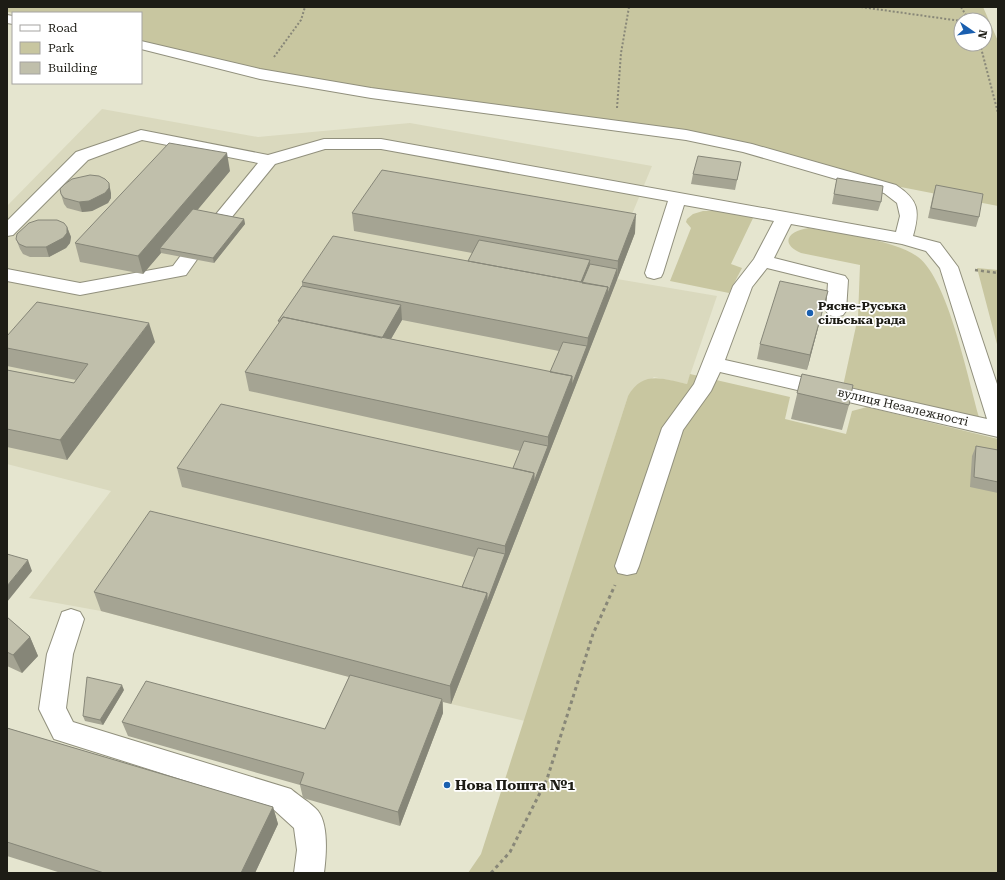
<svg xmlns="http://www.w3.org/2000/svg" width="1005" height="880" font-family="'Roboto Serif',serif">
<rect width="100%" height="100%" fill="#e5e5cf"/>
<path fill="#dad9be" d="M102 109 258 137 410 123 652 166 625 231 635 233 617 279 717 296 687 384 654 377 628 396 525 721 451 704 101 611 29 598 111 491 7 464V206Z"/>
<path fill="#c8c6a0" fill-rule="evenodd" d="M7 7H983L998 41V206L870 181 694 132 575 120 260 71 141 41V13H15L7 12ZM961 20H985V44H961Z
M703 211H721L754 216 731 264 742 268 729 293 670 281 691 228 686 222 687 219 693 214Z
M809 228C838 233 895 240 918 257 948 279 968 379 979 417L843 386 858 317 860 265 801 253C778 243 790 230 809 228Z
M977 268 998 270V348Z
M690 374 790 397 785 419 846 434 852 411 867 407 998 439V873H468L481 854 628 396C643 370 663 379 687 384Z"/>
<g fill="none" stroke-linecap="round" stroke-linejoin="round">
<g stroke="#91907d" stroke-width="2">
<path id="minor" d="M7 15 13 16V24L7 23Z
M141 41 260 69 371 88 686 130 752 144 896 185C919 200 920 211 913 236L940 243 958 267 998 387V437L720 372 711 391 683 430 639 566 636 573 627 575 618 573 615 566 662 428 694 384 733 286 754 259 774 221 684 205 663 273 661 277 654 279 647 277 645 273 668 201 381 149H325L275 164 227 223 221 224 215 223 212 219 258 163 142 140 88 160 13 235 7 236V221L76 152 141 130 268 155 324 139H381L896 232 900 216 897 203 884 193 743 152 686 140 371 98 260 79 141 49ZM791 224 902 244 926 251 940 268 987 419 725 360 752 287 767 268 828 283 826 311 829 315 836 317 843 315 846 311 848 280 845 276 774 258Z
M189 252 196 254 198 258 186 275 80 295 7 281V269L80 283 173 266 182 254Z
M71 609 80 612 84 619 73 654 66 708 73 722 291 789C299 796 311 803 318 811 329 825 326 857 324 873H294L297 850 294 828 272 808 54 739 39 709 47 654 62 612Z"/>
</g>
<path stroke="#888778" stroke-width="2" stroke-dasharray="2 2" stroke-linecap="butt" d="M861 7 961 21
M961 7 969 20
M980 44 998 113
M274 57 301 20 305 7
M617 108 621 53 629 7"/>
<path stroke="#888778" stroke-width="2.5" stroke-dasharray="3 3" stroke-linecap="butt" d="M975 270 998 273"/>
<path stroke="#888778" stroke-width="3" stroke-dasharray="3.5 3.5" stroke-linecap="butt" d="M491 873 510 852 547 779 593 634 615 585"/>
<use href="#minor" fill="#fff" fill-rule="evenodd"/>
</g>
<path fill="#a5a493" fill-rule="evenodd" d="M741 162 735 190 691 184 693 174Z
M230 171 197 210 244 219 245 224 214 263 161 253 143 274 80 262 75 243Z
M837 178 881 202 878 211 832 204Z
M936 185 979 217 976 227 928 218 933 195Z
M111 193V198L108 203 92 211 82 212 67 208 64 204 61 194Z
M352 213 635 233 487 612 451 704 443 702V713L400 826 303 798 300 785 128 736 122 722 325 729 349 677 101 611 94 592 462 587 474 557 182 487 177 468H513L520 451 249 391 245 372 279 323 278 321 302 286V282L468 261 472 253 354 231ZM402 320 559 351 550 372 391 339Z
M67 227 71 237 70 243 66 248 49 257H30L23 254 20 249 16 239Z
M824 305 807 370 757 359 760 344Z
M7 336 155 342 67 460 7 447V370L74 383 76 380 7 366Z
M802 374 849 405 842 430 791 419Z
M976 446 998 450V493L970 487 972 456Z
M7 617 30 637 38 656 22 673 7 666Z
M124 690 103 725 85 721 83 716Z
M7 728 273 807 278 824 255 873H61L7 856Z"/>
<path fill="#868678" d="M227 153 230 171 165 249 160 248 161 253 143 274 138 256Z
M109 183 111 193V198L108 203 92 211 82 212 79 202Z
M636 214 635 233 617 280 618 261Z
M244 219 245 224 214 263 213 258Z
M67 227 71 237 70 243 66 248 49 257 46 247Z
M590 260 589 274 579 286Z
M617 269V280L451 704 450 686 487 593 505 554V546L534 473 548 446V437L572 376 587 346 588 338 608 287Z
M828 291 824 305 807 370 810 355Z
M401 305 402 320 381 356 380 341Z
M149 323 155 342 67 460 60 440Z
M28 560 32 571 7 602V586Z
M30 637 38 656 22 673 13 655Z
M122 685 124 690 103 725 100 720Z
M442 699 443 713 400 826 398 812Z
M273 807 278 824 255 873H241Z"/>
<path fill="#c0bfab" stroke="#868678" d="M169 143 227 153 138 256 75 243Z
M698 156 741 162 737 180 693 174Z
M382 170 636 214 618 261 352 213Z
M90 175 99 176 105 179 109 183V188L105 193 89 201 79 202 64 198 61 194 60 189 65 184 72 179Z
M837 178 883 186 881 202 834 194Z
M936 185 983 194 979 217 931 208Z
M193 209 244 219 213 258 160 248Z
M38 220H57L64 223 67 227V233L63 238 46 247H26L19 244 16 239 17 234 29 223Z
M333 236 608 287 588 338 302 282Z
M479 240 590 260 581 282 468 261Z
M590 264 617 269 607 296 608 287 582 283Z
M780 281 828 291 810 355 760 344Z
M302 286 401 305 382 338 283 317 280 321H278Z
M37 302 149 323 60 440 7 429V370L74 383 88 364 7 348V336Z
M283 317 572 376 548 437 245 372Z
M563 342 587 346 572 385V376L550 372Z
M802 374 853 385 849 405 797 393Z
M221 404 534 473 505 546 177 468Z
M524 441 548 446 534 482V473L513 468Z
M976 446 998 450V482L974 477Z
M150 511 487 593 450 686 94 592Z
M478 548 505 554 487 602V593L462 587Z
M7 554 28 560 7 586Z
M7 617 30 637 13 655 7 652Z
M350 675 442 699 398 812 300 784 304 773 122 722 146 681 325 729Z
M87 677 122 685 100 720 83 716Z
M7 728 273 807 241 873H104L7 842Z"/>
<g fill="#1a5faf" stroke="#fff" stroke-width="1.5">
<circle cx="810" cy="313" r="4"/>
<circle cx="447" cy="785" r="4"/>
</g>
<g text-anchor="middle" stroke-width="3.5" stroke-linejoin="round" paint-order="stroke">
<g font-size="12" font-weight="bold" fill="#1d1c15" stroke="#fff" text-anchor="start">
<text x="818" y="310">Рясне-Руська<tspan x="818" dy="14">сільська рада</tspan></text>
</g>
<g font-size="12" fill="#1d1c15" stroke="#fff">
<text transform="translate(903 407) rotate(13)" y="4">вулиця Незалежності</text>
</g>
<g font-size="14" font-weight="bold" fill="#1d1c15" stroke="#fff" text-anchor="start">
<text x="455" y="790">Нова Пошта №1</text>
</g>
</g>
<rect width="1005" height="880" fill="none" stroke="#1d1c15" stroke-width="16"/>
<rect x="12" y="12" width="130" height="72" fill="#ffffff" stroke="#a5a4a1"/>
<rect x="20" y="25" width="20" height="6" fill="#ffffff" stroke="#a5a4a1"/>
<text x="48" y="32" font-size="12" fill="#1d1c15">Road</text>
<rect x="20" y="42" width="20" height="12" fill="#c8c6a0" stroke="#a5a4a1"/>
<text x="48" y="52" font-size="12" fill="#1d1c15">Park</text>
<rect x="20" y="62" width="20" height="12" fill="#c0bfab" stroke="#a5a4a1"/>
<text x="48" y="72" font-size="12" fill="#1d1c15">Building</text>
<g transform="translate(973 32) rotate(103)"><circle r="19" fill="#ffffff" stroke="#a5a4a1"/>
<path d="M0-3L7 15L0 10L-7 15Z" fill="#1a5faf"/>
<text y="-6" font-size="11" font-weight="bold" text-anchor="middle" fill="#1d1c15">N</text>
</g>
</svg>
